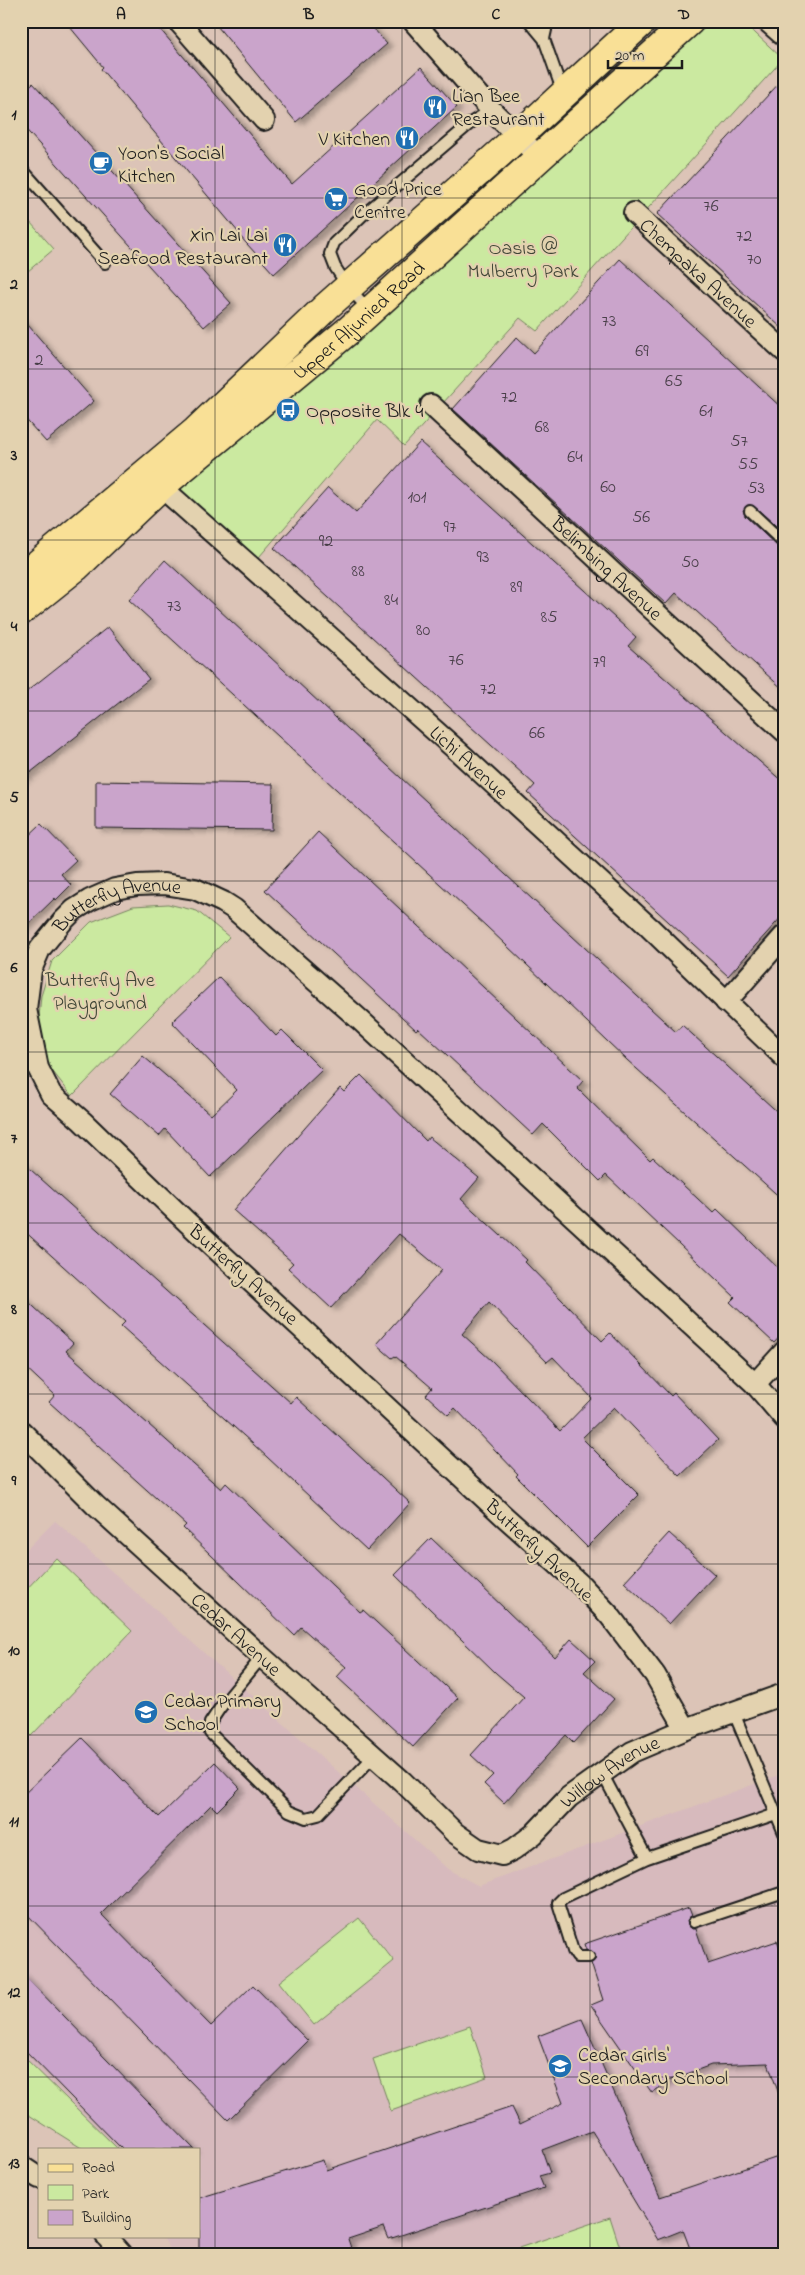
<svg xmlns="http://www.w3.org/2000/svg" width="805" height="2275" font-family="'Indie Flower',sans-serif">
<defs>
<filter id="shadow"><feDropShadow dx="5.5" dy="3" stdDeviation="2.5" flood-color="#0004"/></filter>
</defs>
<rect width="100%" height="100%" fill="#dcc4b7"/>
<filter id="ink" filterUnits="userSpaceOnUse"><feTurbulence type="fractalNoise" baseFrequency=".02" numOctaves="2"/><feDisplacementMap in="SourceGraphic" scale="10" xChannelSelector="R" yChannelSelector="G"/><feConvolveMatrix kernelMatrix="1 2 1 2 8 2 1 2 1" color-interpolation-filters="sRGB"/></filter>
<g filter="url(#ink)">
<path fill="#d7babd" d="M55 1521 449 1870 479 1886 784 1773V2254H173L162 2236H199V2149H118L21 2054V1555Z"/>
<path fill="#cbe9a0" stroke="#74825e" d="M700 21H742L783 59 537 331 520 318 404 446 377 420 253 564 175 491Z
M21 212 54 249 21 277Z
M168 904 197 911 229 937 72 1096 50 1068 44 1053 39 1017 41 996 52 961 91 922 133 906Z
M56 1558 132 1631 31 1736 21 1727V1595Z
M359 1918 394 1961 314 2025 279 1982Z
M470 2026 487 2077 391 2111 373 2059Z
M21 2054 118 2149H83L21 2110Z
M610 2217 622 2254H505L504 2253Z"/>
<path fill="#caa4cb" stroke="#1c1c1c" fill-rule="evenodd" filter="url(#shadow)" d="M65 21H153L292 184 421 67 457 107 274 274 238 234 239 233 101 69 103 67Z
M213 21H367L387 44 296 122Z
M784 78V330L657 214Z
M33 83 231 303 204 327 21 124V94Z
M620 259 784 410V533L754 506 748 505 743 510 745 516 779 548 784 550V690L676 593 666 604 453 409 517 337 534 353Z
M21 317 94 401 46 442 21 414Z
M420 442 636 637 628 646 784 783V914L728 976 528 793 535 785 274 548 328 488 356 513Z
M165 560 676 1032 682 1025 784 1118V1201L627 1060 486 926 129 600Z
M108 627 149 679 21 780V696Z
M96 781 273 784 272 830 96 828Z
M41 824 76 860 61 874 71 885 56 900 55 898 21 931V843Z
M318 832 583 1081 577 1088 650 1160 653 1157 713 1213 717 1209 784 1274V1332L774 1343 730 1302 735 1297 606 1175 600 1181 543 1124 533 1135 418 1028 416 1030 265 890Z
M219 977 276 1036 282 1030 322 1070 210 1177 165 1129 159 1136 110 1094 143 1056 211 1115 237 1090 172 1022Z
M361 1075 426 1141 429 1137 479 1178 461 1199 527 1260 525 1262 602 1341 610 1333 671 1396 674 1393 718 1440 680 1476 614 1407 582 1438 639 1495 587 1547 516 1476 518 1474 455 1408 448 1415 426 1395 432 1388 395 1356 392 1358 376 1344 442 1270 399 1234 331 1308 288 1268 293 1263 233 1210 340 1088 344 1092ZM489 1302 547 1362 553 1357 592 1398 560 1431 492 1361 462 1334Z
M21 1161 291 1403 296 1397 410 1503 367 1550 253 1444 121 1326 125 1322 21 1228Z
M21 1295 73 1343 66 1351 221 1489 226 1483 360 1612 363 1610 458 1698 413 1747 337 1677 346 1667 301 1627 294 1635 183 1528 186 1525 49 1402 55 1395 21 1363Z
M669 1533 715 1575 669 1624 624 1582Z
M431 1538 555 1657 571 1639 595 1661 584 1672 614 1699 574 1743 566 1735 504 1803 484 1784 493 1775 471 1755 524 1697 496 1673 395 1575Z
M82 1738 159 1817 215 1762 240 1788 217 1811 211 1805 101 1914 211 2026 253 1985 308 2041 228 2120 21 1908V1797Z
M689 1908 692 1916 687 1920 688 1925 692 1929H696L708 1964 777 1941 784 1960V2100H781L768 2063 711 2065 668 2081 652 2093 591 2005 603 2000 591 1963 595 1960V1954L586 1950 584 1944Z
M21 1972 194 2149H122L21 2046Z
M582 2019 660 2197 784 2155V2254H692L683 2230 658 2240 592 2131 542 2150 550 2173 539 2176 544 2188 389 2239 384 2227 348 2239 353 2254H199V2198L323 2160 326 2170 512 2107 520 2124 563 2103 538 2036Z"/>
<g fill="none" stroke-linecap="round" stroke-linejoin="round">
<g stroke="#1c1c1c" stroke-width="14">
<path id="service" d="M529 21 544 39
M546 30 544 39 563 93
M21 168 105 263
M369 310 348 287 335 267 330 254 334 243 363 215 472 122 491 110
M750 511 784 543
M262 1657 220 1708 210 1723V1733L289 1811 306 1818 318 1815 373 1757
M734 1713 784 1833
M602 1773 647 1858
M694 1922 784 1892
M589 1957H577L573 1951 558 1903 563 1898 647 1858 776 1814"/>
</g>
<g stroke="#1c1c1c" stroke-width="24">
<g id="minor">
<path d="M178 21 264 120"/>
<path d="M413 21 491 110 540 158"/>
<path d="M767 21 784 36"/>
<path id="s1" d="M634 213 784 351"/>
<path id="s2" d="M431 405 784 731"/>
<path id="s3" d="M150 477 460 753 649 927 784 1057"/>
<path d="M726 1002 784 936"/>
<path d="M755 1384 784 1352"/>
<path id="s4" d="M21 1431 95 1505 262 1657 402 1781 455 1833 478 1849 502 1855 514 1849 534 1834 569 1797 632 1752 686 1729 784 1694"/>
<path id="s5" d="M686 1729 655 1675 610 1616 582 1586 506 1518 188 1223 82 1121 51 1094 38 1068 26 1009 31 970 40 949 62 922 74 910 90 900 115 889 137 885 164 884 195 889 223 902 234 909 359 1019 755 1384 784 1418"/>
<path d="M21 2166 39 2178"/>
<path d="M106 2236 122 2254"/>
</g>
</g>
<g stroke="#1c1c1c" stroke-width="31">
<g id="primary">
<path d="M21 578 196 431 327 306 500 153 643 21"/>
<path id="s6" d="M21 611 76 567 160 487 349 330 690 21"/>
</g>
</g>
<use href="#service" stroke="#e3d2af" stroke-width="10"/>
<use href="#minor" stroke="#e3d2af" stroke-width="20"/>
<use href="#primary" stroke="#f9e096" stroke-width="28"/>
</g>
</g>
<path fill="none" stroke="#1c1c1c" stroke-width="1" stroke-opacity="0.55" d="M215 21V2254M402 21V2254M590 21V2254M21 198H784M21 369H784M21 540H784M21 711H784M21 881H784M21 1052H784M21 1223H784M21 1394H784M21 1564H784M21 1735H784M21 1906H784M21 2077H784"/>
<defs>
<g id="restaurant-disc" transform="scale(1.25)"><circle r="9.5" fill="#1f6fb2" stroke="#e3d2af"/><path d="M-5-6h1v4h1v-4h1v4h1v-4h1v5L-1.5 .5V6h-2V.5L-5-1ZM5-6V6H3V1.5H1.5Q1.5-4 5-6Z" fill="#fff"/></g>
<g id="cafe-disc" transform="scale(1.25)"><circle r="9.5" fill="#1f6fb2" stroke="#e3d2af"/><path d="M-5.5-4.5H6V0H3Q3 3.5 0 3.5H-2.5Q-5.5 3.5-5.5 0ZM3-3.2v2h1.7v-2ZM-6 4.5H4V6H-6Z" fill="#fff"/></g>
<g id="supermarket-disc" transform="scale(1.25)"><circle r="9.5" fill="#1f6fb2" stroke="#e3d2af"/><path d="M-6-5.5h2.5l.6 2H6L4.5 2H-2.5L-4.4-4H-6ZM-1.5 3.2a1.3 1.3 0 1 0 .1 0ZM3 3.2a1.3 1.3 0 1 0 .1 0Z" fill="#fff"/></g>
<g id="bus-disc" transform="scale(1.25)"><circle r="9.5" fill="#1f6fb2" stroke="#e3d2af"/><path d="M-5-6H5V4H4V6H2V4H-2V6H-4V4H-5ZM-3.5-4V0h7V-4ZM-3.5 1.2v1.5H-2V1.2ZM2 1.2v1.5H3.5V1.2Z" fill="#fff"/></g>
<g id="school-disc" transform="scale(1.25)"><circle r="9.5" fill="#1f6fb2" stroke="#e3d2af"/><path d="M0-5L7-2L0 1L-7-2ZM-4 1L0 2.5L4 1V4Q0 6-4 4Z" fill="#fff"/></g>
</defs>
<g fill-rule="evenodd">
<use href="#restaurant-disc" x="435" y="107"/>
<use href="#restaurant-disc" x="407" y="138"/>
<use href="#cafe-disc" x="101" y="163"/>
<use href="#supermarket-disc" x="336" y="199"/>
<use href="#restaurant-disc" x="285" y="245"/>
<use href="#bus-disc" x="288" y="410"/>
<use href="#school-disc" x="146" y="1712"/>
<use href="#school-disc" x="560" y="2066"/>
</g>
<g text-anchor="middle" stroke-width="4.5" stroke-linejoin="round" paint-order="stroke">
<g font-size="18" fill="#483e48">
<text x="711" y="211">76</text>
<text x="744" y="241">72</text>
<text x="754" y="264">70</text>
<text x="609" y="326">73</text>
<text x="642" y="356">69</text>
<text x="39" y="365">2</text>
<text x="674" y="386">65</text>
<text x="509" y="402">72</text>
<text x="706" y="416">61</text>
<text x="542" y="432">68</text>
<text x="739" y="446">57</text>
<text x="575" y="462">64</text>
<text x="748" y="469">55</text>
<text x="608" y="492">60</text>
<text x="756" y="493">53</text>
<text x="417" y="502">101</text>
<text x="641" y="522">56</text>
<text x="450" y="532">97</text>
<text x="326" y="546">92</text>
<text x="483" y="562">93</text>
<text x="690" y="567">50</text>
<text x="358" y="576">88</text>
<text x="516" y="592">89</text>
<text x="391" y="605">84</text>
<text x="174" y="611">73</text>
<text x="549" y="622">85</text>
<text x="423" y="635">80</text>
<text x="456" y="665">76</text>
<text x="599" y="667">79</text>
<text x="488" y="694">72</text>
<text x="537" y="738">66</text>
</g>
<g font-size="20" fill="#1c1c1c" stroke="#e3d2af" text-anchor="start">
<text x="452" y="102">Lian Bee<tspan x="452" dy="23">Restaurant</tspan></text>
<text x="390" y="145" text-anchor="end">V Kitchen</text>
<text x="118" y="159">Yoon's Social<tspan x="118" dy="23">Kitchen</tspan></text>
<text x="354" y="195">Good Price<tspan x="354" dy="23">Centre</tspan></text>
<text x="268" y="241" text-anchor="end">Xin Lai Lai<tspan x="268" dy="23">Seafood Restaurant</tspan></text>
<text x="306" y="417">Opposite Blk 4</text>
<text x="164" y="1707">Cedar Primary<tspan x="164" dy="23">School</tspan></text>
<text x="578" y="2061">Cedar Girls'<tspan x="578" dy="23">Secondary School</tspan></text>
</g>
<g font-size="20" fill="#3f4536" stroke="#e3d2af">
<text x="523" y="254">Oasis @<tspan x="523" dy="23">Mulberry Park</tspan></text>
<text x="100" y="986">Butterfly Ave<tspan x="100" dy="23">Playground</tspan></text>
</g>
<g font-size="20" fill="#1c1c1c" stroke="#e3d2af">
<text dy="7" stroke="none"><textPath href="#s1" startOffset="88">Chempaka Avenue</textPath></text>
<text dy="7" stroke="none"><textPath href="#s6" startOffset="446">Upper Aljunied Road</textPath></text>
<text dy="7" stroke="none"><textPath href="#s2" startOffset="240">Belimbing Avenue</textPath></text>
<text dy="7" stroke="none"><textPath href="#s3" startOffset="428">Lichi Avenue</textPath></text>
<text dy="7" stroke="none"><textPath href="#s5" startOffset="1148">Butterfly Avenue</textPath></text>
<text transform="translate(244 1274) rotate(42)" y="7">Butterfly Avenue</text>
<text transform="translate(540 1550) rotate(43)" y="7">Butterfly Avenue</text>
<text dy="7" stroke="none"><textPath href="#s4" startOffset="296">Cedar Avenue</textPath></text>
<text dy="7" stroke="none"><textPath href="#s4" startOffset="782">Willow Avenue</textPath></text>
</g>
</g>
<rect width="805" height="2275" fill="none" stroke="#e3d2af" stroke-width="55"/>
<rect x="38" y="2148" width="162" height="90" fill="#e3d2af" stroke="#938974"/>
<rect x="48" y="2164" width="25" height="8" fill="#f9e096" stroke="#938974"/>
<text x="82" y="2172" font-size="15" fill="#1c1c1c">Road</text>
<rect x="48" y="2185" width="25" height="15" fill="#cbe9a0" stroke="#938974"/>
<text x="82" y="2198" font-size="15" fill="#1c1c1c">Park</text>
<rect x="48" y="2210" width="25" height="15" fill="#caa4cb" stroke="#938974"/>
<text x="82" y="2222" font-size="15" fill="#1c1c1c">Building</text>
<path d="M608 60v8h74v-8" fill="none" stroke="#1c1c1c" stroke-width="2.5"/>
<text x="615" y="60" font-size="15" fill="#1c1c1c" stroke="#e3d2af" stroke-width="4" paint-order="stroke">20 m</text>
<rect x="28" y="28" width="750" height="2220" fill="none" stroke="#1c1c1c" stroke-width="2"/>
<g font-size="16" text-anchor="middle" font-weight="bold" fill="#1c1c1c">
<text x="121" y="19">A</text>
<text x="309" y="19">B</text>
<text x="496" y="19">C</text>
<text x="684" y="19">D</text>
<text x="14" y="119">1</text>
<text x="14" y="289">2</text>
<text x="14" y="460">3</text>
<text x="14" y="631">4</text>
<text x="14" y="802">5</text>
<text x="14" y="972">6</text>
<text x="14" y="1143">7</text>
<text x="14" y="1314">8</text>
<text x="14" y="1485">9</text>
<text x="14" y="1655">10</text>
<text x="14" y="1826">11</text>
<text x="14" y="1997">12</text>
<text x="14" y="2168">13</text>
</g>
</svg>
